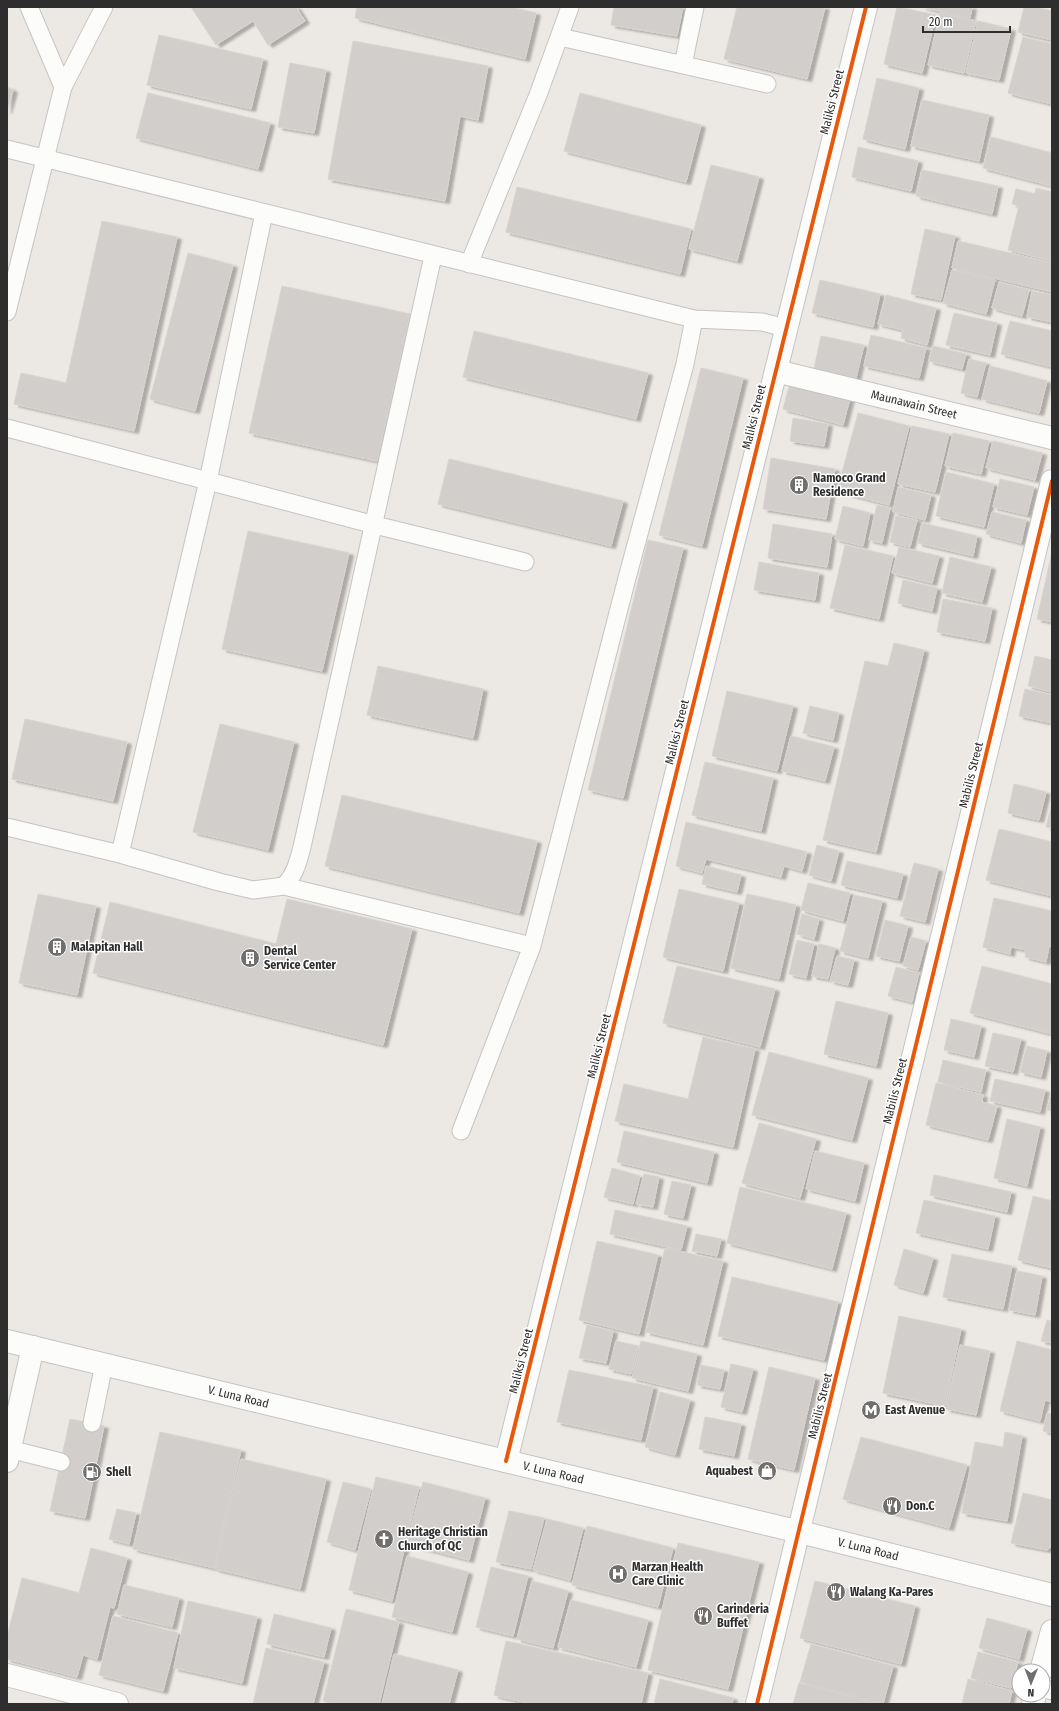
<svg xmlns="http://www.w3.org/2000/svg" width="1059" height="1711" font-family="'Fira Sans Condensed',sans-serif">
<defs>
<filter id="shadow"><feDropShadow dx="4.5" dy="2.5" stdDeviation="1" flood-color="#0004"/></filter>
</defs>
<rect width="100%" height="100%" fill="#ece8e4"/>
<path fill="#d1cecb" stroke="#d7d4d0" filter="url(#shadow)" d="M191 7H296L305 21 268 45 253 21 216 45Z
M357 7H510L536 13 525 59 355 18Z
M614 7H683L677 36 611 25Z
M737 7H825L807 79 724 59Z
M897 7 936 15 922 73 884 64Z
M922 7H972L970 18Z
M1024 7H1034L1052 11V40L1018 32Z
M940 13 976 21 964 73 928 65Z
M978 21 1011 29 999 80 966 73Z
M159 35 263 59 251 109 147 85Z
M1023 37 1052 44V104L1008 93Z
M353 41 488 66 478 120 460 116 445 201 328 179Z
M290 63 326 70 314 133 278 127Z
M877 78 919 88 905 149 863 139Z
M7 87 13 90 7 111Z
M148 93 270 123 258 169 136 138Z
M580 93 701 125 686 182 564 151Z
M922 100 989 115 979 161 911 146Z
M991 137 1052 153V186L983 168Z
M858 147 918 161 911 191 852 177Z
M711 165 759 177 737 261 689 249Z
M922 170 998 186 992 214 916 196Z
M517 187 691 229 680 274 506 232Z
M1036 188 1052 192V261L1008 250 1019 206 1012 204 1016 189 1035 194Z
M102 221 177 237 134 431 14 404 21 373 66 383Z
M925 229 955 236 941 300 911 294Z
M958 241 1052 263V292L952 268Z
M188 253 233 265 195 411 150 399Z
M952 270 995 280 986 314 943 303Z
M820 280 880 294 873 327 812 313Z
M999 282 1029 290 1022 316 992 308Z
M282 286 410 314 377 461 249 433Z
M1032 291 1052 295V322L1027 317Z
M886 295 936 308 927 345 901 338 903 330 878 324Z
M954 313 997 323 990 355 946 345Z
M1010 321 1052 331V367L1001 354Z
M474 331 648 373 636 419 463 377Z
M871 335 926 348 919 378 864 366Z
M821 336 864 345 856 378 814 369Z
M933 346 966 354 962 369 929 361Z
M969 359 986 363 977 397 961 393Z
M990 366 1047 381 1039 413 982 399Z
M701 368 743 378 702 546 659 535Z
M790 383 850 398 843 425 783 409Z
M858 413 909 426 889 505 837 491Z
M793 418 828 424 824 446 790 441Z
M912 426 949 434 935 492 898 484Z
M953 433 989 441 981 474 945 466Z
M993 441 1042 453 1035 480 986 468Z
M771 458 835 469 826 519 763 509Z
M449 459 623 501 611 546 438 504Z
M946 472 994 484 984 527 936 516Z
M1000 479 1034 487 1027 515 993 507Z
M898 487 931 495 925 520 893 512Z
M877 505 890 508 882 543 869 540Z
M843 506 870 513 863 546 835 539Z
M992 512 1026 520 1021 543 986 534Z
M896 516 917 520 910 547 890 542Z
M922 523 977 536 973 556 918 543Z
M773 524 832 534 827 567 768 558Z
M248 531 349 553 322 671 222 649Z
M648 540 683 548 623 798 588 790Z
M845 545 893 556 879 619 830 608Z
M899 547 939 556 932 583 892 573Z
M1052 552V622L1037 619Z
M950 557 991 567 982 602 942 593Z
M759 562 819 573 815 600 754 590Z
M903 580 937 588 932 611 898 603Z
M943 599 992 608 985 641 937 632Z
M894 643 924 650 876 852 823 840 865 661 888 666Z
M1035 656 1052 660V692L1028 686Z
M378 666 483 689 473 738 367 715Z
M1025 689 1052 695V723L1019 716Z
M727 691 793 706 777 771 712 756Z
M810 706 839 713 833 740 803 733Z
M25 719 127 742 113 801 12 779Z
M220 724 294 742 268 850 193 832Z
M791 736 834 747 825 781 782 771Z
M705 762 773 778 761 831 692 815Z
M1014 784 1046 792 1039 820 1008 813Z
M342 795 537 841 519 913 325 866Z
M1052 803V828L1046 827Z
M686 822 807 852 802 871 784 866 781 877 706 859 702 873 676 866Z
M999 829 1052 842V896L986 880Z
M817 845 839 851 831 881 809 875Z
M847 861 903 874 897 898 841 885Z
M914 863 938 869 925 922 900 916Z
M706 866 741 875 737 892 702 884Z
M808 883 850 893 843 921 801 910Z
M679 889 739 903 723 971 663 957Z
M38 894 96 906 77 995 19 983Z
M747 894 796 905 779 979 731 968Z
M854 895 882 901 868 958 840 951Z
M994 898 1052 911V947L1049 946 1046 962 1025 957 1026 950 1011 947 1010 954 983 947Z
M287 899 412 929 383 1045 93 973 110 902 276 944Z
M802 914 819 919 814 939 797 934Z
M885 920 908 926 899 961 876 956Z
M911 937 926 941 918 970 903 966Z
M797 940 814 944 806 978 789 974Z
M819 944 835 948 828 979 812 976Z
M837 956 854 960 848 985 830 981Z
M677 966 775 989 760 1047 663 1023Z
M982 966 1052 984V1034L970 1013Z
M896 967 919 973 912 1002 888 996Z
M836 1001 888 1013 876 1066 824 1054Z
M951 1019 981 1026 974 1057 944 1050Z
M993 1033 1021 1039 1013 1072 985 1066Z
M703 1037 755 1049 733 1147 615 1121 624 1084 688 1099Z
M1027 1046 1047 1051 1041 1077 1020 1072Z
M769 1052 868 1078 852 1140 752 1115Z
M943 1060 986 1070 981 1092 938 1082Z
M995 1079 1045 1090 1040 1112 990 1101Z
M936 1083 983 1095 982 1102 997 1106 988 1140 926 1125Z
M1052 1090V1111L1047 1110Z
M1007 1119 1040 1127 1027 1186 994 1178Z
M759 1123 816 1139 800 1198 742 1183Z
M624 1131 714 1152 707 1183 617 1162Z
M815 1151 864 1163 855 1201 806 1189Z
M612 1168 640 1176 633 1204 604 1197Z
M644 1174 659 1177 653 1207 636 1204Z
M934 1175 1011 1192 1007 1212 930 1195Z
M672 1181 691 1185 683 1218 664 1214Z
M740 1187 846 1213 832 1269 727 1243Z
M1033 1196 1052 1201V1268L1018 1260Z
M924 1200 995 1216 988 1249 916 1233Z
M615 1210 687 1226 681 1250 610 1234Z
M696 1234 721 1239 717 1256 692 1251Z
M597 1241 658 1255 639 1334 579 1320Z
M665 1248 723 1261 703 1345 646 1332Z
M904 1249 933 1258 923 1293 894 1285Z
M952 1254 1012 1266 1003 1309 943 1297Z
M1017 1271 1042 1276 1035 1315 1009 1310Z
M732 1277 838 1302 824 1360 718 1336Z
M899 1316 961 1329 945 1406 883 1393Z
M1047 1320 1052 1321V1343L1041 1341Z
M587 1325 613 1331 606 1363 579 1358Z
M616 1341 638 1346 631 1374 609 1369Z
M641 1341 697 1354 688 1391 632 1378Z
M1017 1341 1052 1350V1402L1045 1400 1040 1421 1000 1411Z
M960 1345 990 1351 976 1415 946 1409Z
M731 1364 753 1369 742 1412 721 1407Z
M701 1365 724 1370 720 1389 697 1385Z
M769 1367 815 1378 794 1470 748 1459Z
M569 1370 653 1387 641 1440 557 1422Z
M660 1392 690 1400 675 1455 645 1447Z
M1047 1413 1052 1414V1433L1043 1431Z
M705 1417 741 1424 734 1456 699 1449Z
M70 1419 104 1426 85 1518 50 1511Z
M160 1432 241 1450 214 1568 133 1549Z
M1005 1432 1022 1436 1007 1521 962 1513 975 1442 1003 1447Z
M861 1437 967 1465 949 1528 843 1499Z
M241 1459 326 1479 300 1589 215 1569Z
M376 1477 419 1487 392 1601 349 1590Z
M343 1482 371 1489 355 1550 327 1542Z
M423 1482 485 1498 469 1560 407 1544Z
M1023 1493 1052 1500V1546L1047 1550 1011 1543Z
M117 1509 136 1513 129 1544 109 1539Z
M509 1511 544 1518 531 1569 496 1562Z
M547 1519 583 1528 570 1580 533 1570Z
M587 1526 673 1548 658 1607 572 1585Z
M678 1543 759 1562 728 1689 648 1670Z
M91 1548 127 1558 114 1608 110 1607 97 1659 83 1655 77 1677 7 1659V1637L22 1578 79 1593Z
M407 1556 468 1572 452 1632 392 1617Z
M491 1567 528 1576 513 1636 476 1627Z
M532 1581 568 1591 553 1648 517 1639Z
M815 1581 915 1606 901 1664 800 1638Z
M124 1585 179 1598 172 1627 117 1614Z
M571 1600 648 1620 636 1667 558 1647Z
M188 1601 257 1617 242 1683 174 1668Z
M346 1609 399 1622 379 1704H334L323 1701Z
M274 1614 331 1628 324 1657 267 1644Z
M113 1616 178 1633 163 1691 99 1675Z
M987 1618 1027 1629 1019 1659 979 1648Z
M506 1641 648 1673 641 1704H531L494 1695Z
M811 1644 893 1666 883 1704 800 1682Z
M266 1648 324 1662 313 1704H253Z
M978 1652 1018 1662 1011 1688 971 1678Z
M394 1654 458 1670 449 1704H382Z
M660 1679 733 1698 732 1704H654Z
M968 1679 1012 1691 1009 1704H962Z
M799 1683 877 1704H793Z"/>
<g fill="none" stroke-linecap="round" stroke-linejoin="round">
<g stroke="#c5c4c5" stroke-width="19">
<path id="lane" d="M29 7 63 87
M560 37 767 84
M683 65 695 7
M7 149 694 319 685 364 627 578 532 946 461 1131
M469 264 538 95 570 7
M7 312 63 87 104 7
M694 319 762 322 786 328
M7 428 375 525 525 562
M7 827 120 854 219 882 253 890 284 886 532 946
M120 854 208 481 264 213
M284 886C295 875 298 862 302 847L433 256
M92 1423 104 1364
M9 1449 61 1462
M1043 1688 1052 1691"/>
</g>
<g stroke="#c5c4c5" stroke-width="24">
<g id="street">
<path id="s1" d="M776 371 1052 438"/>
<path d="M7 1461 33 1347"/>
<path d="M1041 1671 1052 1631"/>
<path d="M7 1675 117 1704"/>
<path d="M757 1704 1052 481"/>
<path d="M1033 1704 1035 1695"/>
</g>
</g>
<g stroke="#c5c4c5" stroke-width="24">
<g id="secondary">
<path id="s2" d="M7 1341 800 1532 1052 1595"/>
<path d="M506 1461 866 7"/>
</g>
</g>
<use href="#lane" stroke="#fcfcfb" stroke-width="17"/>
<use href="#street" stroke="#fcfcfb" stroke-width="22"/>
<use href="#secondary" stroke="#fcfcfb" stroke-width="22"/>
<g stroke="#fff" stroke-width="6">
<path id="cycleway" d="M506 1461 866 7
M757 1704 1052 481"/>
</g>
<use href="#cycleway" stroke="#e8590c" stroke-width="4"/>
</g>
<defs>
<g id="building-disc" transform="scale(1)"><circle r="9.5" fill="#706f6e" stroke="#fff"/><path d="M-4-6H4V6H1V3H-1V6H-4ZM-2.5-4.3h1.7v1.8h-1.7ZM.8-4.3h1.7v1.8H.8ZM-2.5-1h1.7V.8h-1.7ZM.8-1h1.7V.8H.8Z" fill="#fff"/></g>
<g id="metro-disc" transform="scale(1)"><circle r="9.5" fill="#706f6e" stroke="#fff"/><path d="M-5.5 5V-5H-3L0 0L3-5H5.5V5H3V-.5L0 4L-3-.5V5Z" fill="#fff"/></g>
<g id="shop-disc" transform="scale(1)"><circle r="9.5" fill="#706f6e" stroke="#fff"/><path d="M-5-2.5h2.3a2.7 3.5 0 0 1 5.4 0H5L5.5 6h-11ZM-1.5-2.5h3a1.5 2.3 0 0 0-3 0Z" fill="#fff"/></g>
<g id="fuel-disc" transform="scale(1)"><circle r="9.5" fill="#706f6e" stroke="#fff"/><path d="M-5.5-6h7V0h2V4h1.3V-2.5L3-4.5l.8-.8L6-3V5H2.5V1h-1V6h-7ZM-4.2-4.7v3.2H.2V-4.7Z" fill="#fff"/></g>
<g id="restaurant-disc" transform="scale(1)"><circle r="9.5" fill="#706f6e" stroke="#fff"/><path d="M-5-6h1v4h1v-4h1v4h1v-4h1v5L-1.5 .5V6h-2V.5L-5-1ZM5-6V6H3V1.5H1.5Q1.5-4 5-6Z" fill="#fff"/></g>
<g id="church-disc" transform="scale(1)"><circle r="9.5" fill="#706f6e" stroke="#fff"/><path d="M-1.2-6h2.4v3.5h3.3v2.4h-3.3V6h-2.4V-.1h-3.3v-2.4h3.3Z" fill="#fff"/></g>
<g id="hospital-disc" transform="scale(1)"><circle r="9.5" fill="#706f6e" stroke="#fff"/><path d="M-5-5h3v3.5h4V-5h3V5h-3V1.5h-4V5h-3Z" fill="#fff"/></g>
</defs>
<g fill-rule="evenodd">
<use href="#building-disc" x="799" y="485"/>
<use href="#building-disc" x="57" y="947"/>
<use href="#building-disc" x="250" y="958"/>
<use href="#metro-disc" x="871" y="1410"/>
<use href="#shop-disc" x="767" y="1471"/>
<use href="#fuel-disc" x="92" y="1472"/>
<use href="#restaurant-disc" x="892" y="1506"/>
<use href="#church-disc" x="384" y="1539"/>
<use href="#hospital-disc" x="618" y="1574"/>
<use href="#restaurant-disc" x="836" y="1592"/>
<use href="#restaurant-disc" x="703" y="1616"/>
</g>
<g text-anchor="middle" stroke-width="3" stroke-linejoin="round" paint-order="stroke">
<g font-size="12" fill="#2e2e2e" stroke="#fff">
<text transform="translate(832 102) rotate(-76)" y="4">Maliksi Street</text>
<text dy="4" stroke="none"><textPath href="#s1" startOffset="142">Maunawain Street</textPath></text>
<text transform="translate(754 417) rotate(-76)" y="4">Maliksi Street</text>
<text transform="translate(677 732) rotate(-76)" y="4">Maliksi Street</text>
<text transform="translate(971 775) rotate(-76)" y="4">Mabilis Street</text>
<text transform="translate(599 1046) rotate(-76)" y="4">Maliksi Street</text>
<text transform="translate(895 1091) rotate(-76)" y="4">Mabilis Street</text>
<text transform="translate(521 1361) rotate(-76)" y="4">Maliksi Street</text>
<text dy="4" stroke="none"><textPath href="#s2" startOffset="238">V. Luna Road</textPath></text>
<text transform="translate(820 1406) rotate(-76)" y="4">Mabilis Street</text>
<text dy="4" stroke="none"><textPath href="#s2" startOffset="562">V. Luna Road</textPath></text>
<text dy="4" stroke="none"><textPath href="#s2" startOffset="886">V. Luna Road</textPath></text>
</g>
<g font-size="12" font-weight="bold" fill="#2e2e2e" stroke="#fff" text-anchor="start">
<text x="813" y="482">Namoco Grand<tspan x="813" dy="14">Residence</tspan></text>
<text x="71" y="951">Malapitan Hall</text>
<text x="264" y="955">Dental<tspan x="264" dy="14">Service Center</tspan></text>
<text x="885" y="1414">East Avenue</text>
<text x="753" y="1475" text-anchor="end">Aquabest</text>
<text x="106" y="1476">Shell</text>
<text x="906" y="1510">Don.C</text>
<text x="398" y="1536">Heritage Christian<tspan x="398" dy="14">Church of QC</tspan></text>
<text x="632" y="1571">Marzan Health<tspan x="632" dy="14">Care Clinic</tspan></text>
<text x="850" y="1596">Walang Ka-Pares</text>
<text x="717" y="1613">Carinderia<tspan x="717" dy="14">Buffet</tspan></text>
</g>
</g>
<rect width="1059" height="1711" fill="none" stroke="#2e2e2e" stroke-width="16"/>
<g transform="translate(1031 1683) rotate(181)"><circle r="19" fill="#ffffff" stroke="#ababab"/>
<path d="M0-3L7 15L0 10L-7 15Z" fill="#706f6e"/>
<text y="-6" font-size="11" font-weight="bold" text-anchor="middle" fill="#2e2e2e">N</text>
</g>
<path d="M923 26v6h87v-6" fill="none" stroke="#2e2e2e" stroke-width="2"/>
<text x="929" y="26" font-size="12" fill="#2e2e2e" stroke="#ffffff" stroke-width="3" paint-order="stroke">20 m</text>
</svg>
